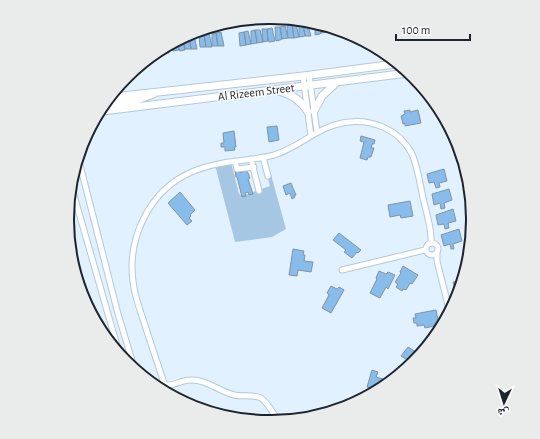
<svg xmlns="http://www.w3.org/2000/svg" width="540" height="439" font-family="'Alegreya Sans','Noto Naskh Arabic',sans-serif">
<rect width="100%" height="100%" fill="#e1f1ff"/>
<path fill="#a6c7e3" d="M231 162 239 194 242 196 270 186 266 172 270 171 286 229 272 237 235 242 215 165Z"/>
<path fill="#88bcea" stroke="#8193a4" d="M296 24 299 37 294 38 292 25Z
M299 24H303L305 36 299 37Z
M303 24 308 25 311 36H305Z
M292 25 294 38H288L287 26Z
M285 26 288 38 282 39 280 27Z
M315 26 320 27 321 33 320 34 315 35Z
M275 27H280L282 39 280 40 276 41Z
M320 27 326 28 327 32 321 33Z
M272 28 275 41 270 42 268 41 267 29Z
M326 28 332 29 333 31 327 32Z
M262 29H267L268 41 263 42Z
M255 30H260L263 42 257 43Z
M255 30 257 43 251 44V31Z
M248 31 251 44 246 45 244 32Z
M221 32 224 46H218L216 33Z
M244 32 246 45 240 46 239 33Z
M209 33 212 47H206L204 34Z
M216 33 218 46H212V34Z
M204 34 206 47H200L199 35Z
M194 35 197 49H191L189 36Z
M187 36H189L191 49H185L184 42H185V38Z
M182 39 185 50 180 51 179 50 178 42Z
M178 42 179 50 173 51 172 46Z
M168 49 169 53H163V52Z
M410 110V112L418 110 421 123 405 126V123L403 124 401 116 405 114 404 111Z
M277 126 279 140 269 142 267 127Z
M234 131 236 147H234L235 150 225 151V147H221V143H224L223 133Z
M361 136 375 140 374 144H372L371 148H374L371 157H368L367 160 360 158 364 142 360 141Z
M444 169 447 181 439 183 440 187 436 188 434 182 429 183 427 174Z
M239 170 240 173 246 170 248 173 250 178 248 179 253 194 249 195 248 192 245 193 246 196 242 197 237 177H236L235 175H236L235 171Z
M291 183 296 195H294L295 197 292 199 290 193 286 195 283 186Z
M449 189 452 200 444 203 445 208 441 209 440 203 434 205 432 194Z
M180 192 195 210 190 215 191 216 189 218 192 221 187 225 168 203Z
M410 201 413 216 401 218 400 215 390 217 388 205Z
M453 209 456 221 448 223 449 228 445 229 444 224 438 225 436 215Z
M459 229 462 241 453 244 454 249H451L450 244 444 246 441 235Z
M339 233 361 250 358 253 357 252 352 258 344 252 346 250 333 240Z
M293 249 304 251 303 255H305L304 261 313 262 311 272 298 270 297 276 289 275Z
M403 266 418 275 412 284 410 283 406 290 403 289 402 291 396 287 398 284 395 282 401 273 400 272Z
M379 271 386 274 388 272 395 275 388 289 386 287 380 298 370 293 377 279 376 278Z
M461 277 457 296V297L453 282 459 281 458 278Z
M331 286 337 289 339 287 344 290 331 313 322 308 329 295 327 293Z
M436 310 439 325 425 328 424 325 417 326V323H414L413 318H416L415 314Z
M408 347 419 354 412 363 401 356Z
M372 370 378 372 376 377 383 379 381 384 374 389 367 387Z"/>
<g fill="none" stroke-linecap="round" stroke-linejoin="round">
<g stroke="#b5c8d9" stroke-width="4.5">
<path id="lane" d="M76 263 88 304"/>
</g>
<g stroke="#b5c8d9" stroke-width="7">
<path id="street" d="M248 21 276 18
M309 75 317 132
M303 76 311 136
M263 157 268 176
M251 159 259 191
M79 161 118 314 134 367
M235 161 237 169 254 167
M73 192 118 349
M426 249a6 6 0 1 1 12 0a6 6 0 1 1-12 0Z
M437 252V261L449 309
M342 270 425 250
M278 420C273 413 268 403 261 398 254 394 242 397 234 395 219 391 205 379 190 380 181 380 174 386 166 385L164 383C158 364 151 345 145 325 141 313 136 300 134 288 125 240 149 189 194 171 220 160 248 162 274 155 300 147 316 128 342 123 370 117 399 129 412 154 418 168 420 184 423 198 426 212 432 228 431 243"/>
</g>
<g stroke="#b5c8d9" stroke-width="9">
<path id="secondary" d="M279 91C292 94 301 100 308 112
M113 97 303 76 395 64
M109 104 137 100 153 94
M103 111 408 73
M314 111 322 96 337 82"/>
</g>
<use href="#lane" stroke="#fff" stroke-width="2.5"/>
<use href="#street" stroke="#fff" stroke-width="5"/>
<use href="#secondary" stroke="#fff" stroke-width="7"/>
</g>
<g text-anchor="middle" stroke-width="3" stroke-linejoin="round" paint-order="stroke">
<g font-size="12" fill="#1d242b" stroke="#fcfcfc">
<text transform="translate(256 92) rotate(-7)" y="4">Al Rizeem Street</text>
</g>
</g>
<path d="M0 0H540V439H0ZM269 24H271A195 195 0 0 1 466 219V220A195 195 0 0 1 271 415H269A195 195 0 0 1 74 220V219A195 195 0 0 1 269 24Z" fill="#eaebeb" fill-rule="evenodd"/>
<path fill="none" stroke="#1d242b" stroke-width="2" d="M269 24H271A195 195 0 0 1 466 219V220A195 195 0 0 1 271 415H269A195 195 0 0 1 74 220V219A195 195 0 0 1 269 24Z"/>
<g transform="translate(504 403) rotate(184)" stroke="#fcfcfc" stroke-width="3" paint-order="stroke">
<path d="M0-3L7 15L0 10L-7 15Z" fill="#1d242b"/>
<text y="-6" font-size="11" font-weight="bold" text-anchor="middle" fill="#1d242b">ش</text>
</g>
<path d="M396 34v6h74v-6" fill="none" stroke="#1d242b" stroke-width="2"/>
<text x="402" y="34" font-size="12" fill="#1d242b" stroke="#fcfcfc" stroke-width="3" paint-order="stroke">100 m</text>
</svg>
